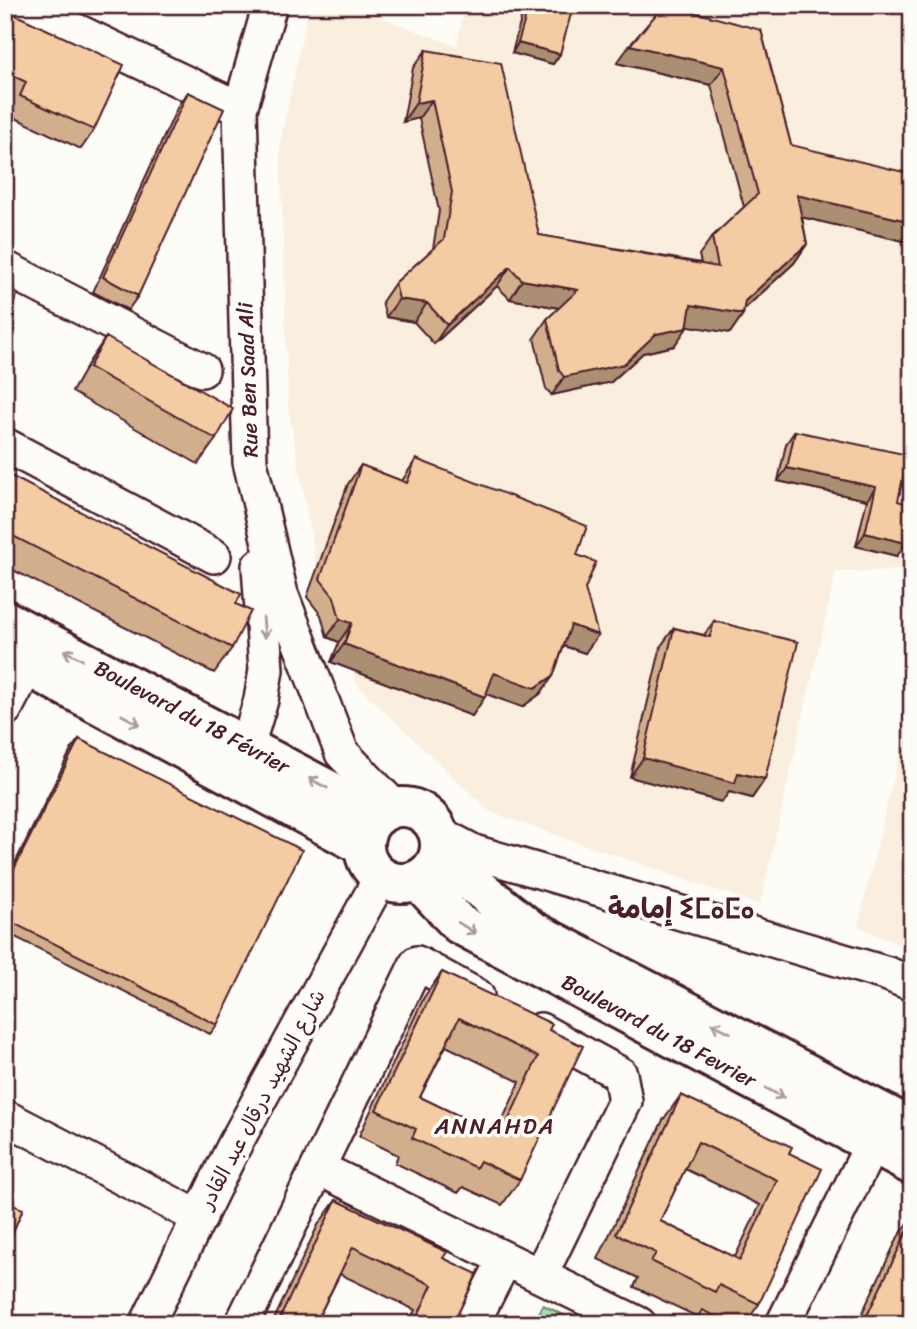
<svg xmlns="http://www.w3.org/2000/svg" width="917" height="1329" font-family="Sriracha,'Playpen Sans Arabic','Noto Sans Tifinagh',sans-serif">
<rect width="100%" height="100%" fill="#fdfcf7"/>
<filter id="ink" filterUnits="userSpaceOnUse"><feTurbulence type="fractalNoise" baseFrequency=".0143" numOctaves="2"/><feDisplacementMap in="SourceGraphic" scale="14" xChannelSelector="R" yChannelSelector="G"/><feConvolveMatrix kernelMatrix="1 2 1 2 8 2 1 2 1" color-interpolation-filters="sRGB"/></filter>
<g filter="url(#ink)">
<path fill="#faeede" d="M309 5H347L457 46 465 5H912V570L836 572 760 905 490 812 358 686 317 570 288 405 280 144Z
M912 701V951L858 926Z"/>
<path fill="#9de2af" stroke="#74806d" stroke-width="2" d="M543 1305 582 1324H534Z"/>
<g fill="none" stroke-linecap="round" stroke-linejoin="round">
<g stroke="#4a1f2b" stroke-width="38">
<path id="minor" d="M22 5 240 109
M270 5 240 109 250 462 281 594 342 753 395 808
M5 268 202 370
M5 445 214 556
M5 709 28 665
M247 746 261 700 266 670 259 566
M438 833 474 852 888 974 912 984
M540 1030 620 1074 625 1101 540 1276
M5 1117 200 1218
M318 1168 639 1324
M147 1324 234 1146 381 877
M242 1324 417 963 477 996
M472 1324 505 1259
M783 1324 872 1144"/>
</g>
<g stroke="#4a1f2b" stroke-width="44">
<path id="major" d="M5 620 378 816
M5 654 364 846
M364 845a38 38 0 1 1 76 0a38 38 0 1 1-76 0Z
M439 856 531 930 912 1128
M418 880 459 924 912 1165"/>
</g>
<use href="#minor" stroke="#fdfcf7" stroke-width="33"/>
<use href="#major" stroke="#fdfcf7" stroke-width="38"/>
</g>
<path fill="#d2af8c" stroke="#4a1f2b" stroke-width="2" fill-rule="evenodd" d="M526 5H555L560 54 553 64 512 53 524 8Z
M5 10 94 130 81 149 7 114 13 100 5 97Z
M761 30 791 145 912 243 802 217 807 244 794 263 744 309 743 314 730 333 687 325 674 346 643 353 611 382 552 395 546 389 534 338 547 319 559 308 510 299 497 286 434 344 414 322 386 317 382 302 395 283 433 249 439 211 419 118 403 122 413 68 426 50 539 235 701 263 699 255 712 237 744 207 711 85 617 63Z
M188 92 138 296 128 310 93 292 178 106Z
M106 337 216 439 198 464 72 392 89 362Z
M795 431 898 501 897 556 856 546 867 500 778 481 786 444Z
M416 459 577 555 585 589V653L564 646 553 676 540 694 522 707 486 694 472 716 331 662 339 642 327 637 321 615 307 597 348 484 361 465 402 481Z
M5 473 236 604 232 648 214 673 5 566Z
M714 621 765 779 752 798 729 792 722 802 630 777 661 646 674 628 704 635Z
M79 739 217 1025 210 1034 5 932V883L72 748Z
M442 972 549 1030 520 1180 502 1205 463 1187 458 1193 395 1163 398 1155 359 1136 424 997ZM446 1046 520 1082 496 1134 420 1097Z
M681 1095 789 1153 759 1304 745 1324H731L702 1310 698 1317 634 1287 638 1278 598 1259 663 1120ZM685 1169 760 1205 735 1257 660 1221Z
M336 1200 443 1258 453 1324H408L415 1310 340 1274 315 1324H272L318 1225Z
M912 1218V1302L901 1324H857L898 1237Z"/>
<path fill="#ab8f72" stroke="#4a1f2b" stroke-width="2" d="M518 43 560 54 553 64 512 53Z
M630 45 724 67 711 85 617 63Z
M432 100 419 118 403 122 416 103Z
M797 195 912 222V243L784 213Z
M807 244 794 263 739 314H743L730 333 678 324 691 305 745 301Z
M510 267 497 286 434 344 447 325Z
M522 280 578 290 565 309 510 299Z
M399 299 427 303 414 322 386 317Z
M687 328 674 346 643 353 611 382 552 395 564 377 656 334Z
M787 468 876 487 867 500 778 481Z
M865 533 906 543 897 556 856 546Z
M340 619 352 623 339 642 327 637Z
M571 625 598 635 585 653 558 644Z
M344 644 485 697 472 716 331 662Z
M494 673 553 676 540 694 522 707 481 692Z
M643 758 738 773 765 779 752 798 729 792 722 802 630 777Z"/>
<path fill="#f4cca3" stroke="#4a1f2b" stroke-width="2" fill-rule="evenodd" d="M529 5H555L572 10 560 54 518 43Z
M664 5H668L761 30 791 145 912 174V222L797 195 807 244 745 301 743 314 691 305 687 328 656 334 624 364 564 377 559 370 547 319 578 290 522 280 510 267 447 325 427 303 399 299 395 283 444 239 452 192 432 100 416 103 426 50 501 63 539 235 718 267 712 237 758 194 724 67 630 45Z
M5 10 124 65 94 130 20 96 26 82 5 72Z
M188 92 224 109 138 296 103 277Z
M5 288 18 294 5 320Z
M106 337 233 409 216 439 89 367Z
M795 431 908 455 898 501 912 505V519L906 543 865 533 876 487 787 468Z
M416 459 587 526 577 555 596 562 585 589 598 635 571 625 553 676 535 688 494 673 485 697 344 644 352 623 340 619 334 597 320 579 361 465 407 483Z
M5 473 241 594 236 604 251 611 232 648 5 532Z
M714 621 798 642 765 779 738 773 735 783 643 758 674 628 710 637Z
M79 739 302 850 217 1025 5 919V887Z
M442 972 552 1024 549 1030 583 1046 520 1180 480 1161 476 1168 412 1138 416 1129 376 1110ZM459 1018 538 1057 501 1136 420 1097Z
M681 1095 792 1147 789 1153 822 1169 759 1304 719 1285 715 1292 651 1261 656 1253 616 1234ZM698 1142 777 1180 740 1260 660 1221Z
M336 1200 447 1252 443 1258 477 1274 453 1324H414L432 1285 353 1247 315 1324H277Z
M5 1202 23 1209 5 1250Z
M912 1221V1302L901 1324H863Z"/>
<defs><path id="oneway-shaft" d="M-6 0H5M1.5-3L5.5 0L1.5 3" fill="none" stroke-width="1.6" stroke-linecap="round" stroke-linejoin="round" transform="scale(1.75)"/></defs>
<g stroke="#ac999b">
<use href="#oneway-shaft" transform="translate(264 628) rotate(85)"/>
<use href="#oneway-shaft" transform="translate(73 655) rotate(-153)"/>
<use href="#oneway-shaft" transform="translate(131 720) rotate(28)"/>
<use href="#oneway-shaft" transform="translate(318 783) rotate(-152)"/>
<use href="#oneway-shaft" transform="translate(467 928) rotate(32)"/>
<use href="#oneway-shaft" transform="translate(721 1028) rotate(-153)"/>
<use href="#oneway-shaft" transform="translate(775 1093) rotate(28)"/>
</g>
</g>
<g text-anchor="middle" stroke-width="7" stroke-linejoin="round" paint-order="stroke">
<g font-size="21" fill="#4a1f2b" stroke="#fdfcf7">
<text transform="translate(248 380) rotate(-92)" y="7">Rue Ben Saad Ali</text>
<text transform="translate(192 717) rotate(28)" y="7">Boulevard du 18 Février</text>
<text transform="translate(659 1031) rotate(28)" y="7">Boulevard du 18 Fevrier</text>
<text transform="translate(262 1099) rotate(-62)" y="7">شارع الشهيد درقال عبد القادر</text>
</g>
<g font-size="23" letter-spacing="2" fill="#4a1f2b" stroke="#fdfcf7">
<text x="495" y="1134">ANNAHDA</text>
</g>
<g font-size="28" font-weight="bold" fill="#4a1f2b" stroke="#fdfcf7">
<text x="681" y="918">إمامة ⵉⵎⴰⵎⴰ</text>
</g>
</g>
<rect width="917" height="1329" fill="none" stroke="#fdfcf7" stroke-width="28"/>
<rect x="14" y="14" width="889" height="1301" fill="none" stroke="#4a1f2b" stroke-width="2.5" filter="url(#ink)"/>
</svg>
